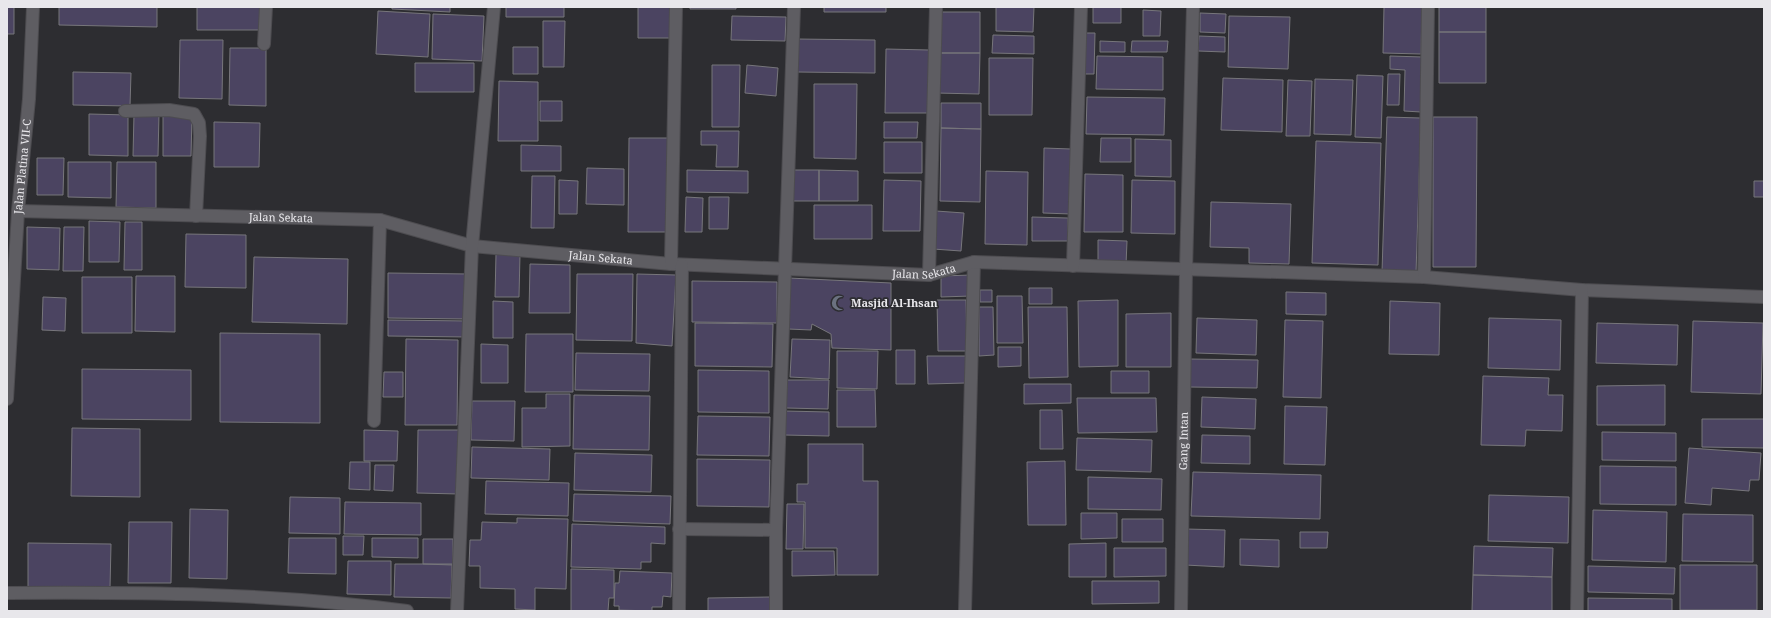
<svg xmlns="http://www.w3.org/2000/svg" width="1771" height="618" font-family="'Noto Serif',serif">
<rect width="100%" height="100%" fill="#2d2d31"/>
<path fill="#4b4461" stroke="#77767b" d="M7 7H14V34H7Z
M59 7H157V27L59 25Z
M197 7H262V30H197Z
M392 7H450V12L392 9Z
M506 7H564V17H506Z
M638 7H672V38H638Z
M690 7H736V9H690Z
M824 7H886V12H824Z
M996 7H1034L1033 32 996 31Z
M1093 7H1121V23H1093Z
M1384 7H1422L1421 54 1383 53Z
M1439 7H1486V32H1439Z
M1143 10 1161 11 1160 36H1143Z
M378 11 430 14 428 57 376 54Z
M937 12H980V53H936Z
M1200 13 1226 14 1225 33 1200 32Z
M433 14 484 16 482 61 432 59Z
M732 16 786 17 785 41 731 40Z
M1229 16 1290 17 1288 69 1228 67Z
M543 21H565L564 67H543Z
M1439 32H1486V83H1439Z
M1083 33H1095L1094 74H1083Z
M993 35 1034 36V54L992 53Z
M1199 36 1225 37V52L1198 51Z
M797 39 875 40V73L797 72Z
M180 40H223L222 99 179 98Z
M1100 41 1125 42V52H1100Z
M1132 41H1168L1167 52H1131Z
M513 47H538V74H513Z
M230 48H266V106L229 105Z
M886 49 929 50 928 113H885Z
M936 53H980L979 94 936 93Z
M1097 56 1163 57V90L1096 89Z
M1390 56 1423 57 1421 112 1404 111 1405 70 1390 69Z
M989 58H1033L1032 115H989Z
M415 63H474V92H415Z
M712 65H740L739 127H712Z
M747 65 778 68 776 96 745 93Z
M73 72 131 73 130 106 73 105Z
M1388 74H1400L1399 105H1387Z
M1357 75 1383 76 1381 138 1355 137Z
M1223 78 1283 80 1282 132 1221 130Z
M1315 79 1353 80 1351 135 1314 134Z
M1288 80 1312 81 1310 136H1286Z
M499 81 538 82V141H498Z
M814 84H857L856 159 814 158Z
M1087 97 1165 98 1164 135 1086 134Z
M540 101H562V121H540Z
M941 103H981V129L941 128Z
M89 114 128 115V156L89 155Z
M134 114H159L158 156H133Z
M163 116H192L191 156H163Z
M1387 117 1421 118 1416 273 1382 272Z
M1433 117H1477L1476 267H1433Z
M214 122 260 123 259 167H214Z
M884 122H918L917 138H884Z
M941 128 981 129 980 202 940 201Z
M701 131H739L738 167H716L717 145H701Z
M629 138H671L670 232H628Z
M1101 138H1131V162H1100Z
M1135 139 1171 140V177L1135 176Z
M1316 141 1381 143 1378 265 1312 263Z
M884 142H922V173H884Z
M521 145 561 146V171H521Z
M1044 148 1071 149V214L1043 213Z
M37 158H64L63 195H37Z
M68 162H111V198L68 197Z
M117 162H156V208L116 207Z
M587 168 624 169V205L586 204Z
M687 170 748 171V193L687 192Z
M790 170H819V201H790Z
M819 170 858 171V201H819Z
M986 171 1028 172 1027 245 985 244Z
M1085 174 1123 175V232H1084Z
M532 176H555L554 228H531Z
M559 180 578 181 577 214H559Z
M884 180 921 181 920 231H883Z
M1132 180 1175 181V234L1131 233Z
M1754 181H1764V197H1754Z
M686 197 703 198 702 232H685Z
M709 197H729L728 229H709Z
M1211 202 1291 204 1289 264 1249 263V248L1210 247Z
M814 205H872V239H814Z
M936 211 964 213 961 251 933 249Z
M1032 217 1068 218V241H1032Z
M89 221 120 222 119 262H89Z
M125 222H142V270H124Z
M27 227 60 228 59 270 27 269Z
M64 227H84L83 271H63Z
M186 234 246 235V288L185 287Z
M1098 240 1127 241 1126 265H1098Z
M496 254H520L519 297H495Z
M254 257 348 259 347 324 252 322Z
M530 264 570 265V313H529Z
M388 273 469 274 468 319 388 318Z
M577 274H633L632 341 576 340Z
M637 274 676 275 672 346 636 343Z
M971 275V296L941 297V276Z
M136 276H175V332L135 331Z
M82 277H132V333H82Z
M789 278 891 283V350L832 348 831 334 812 324 811 330 788 329Z
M692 281 777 282V323L692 322Z
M1029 288H1052V304H1029Z
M980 290H992V302H980Z
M1286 292 1326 293V315L1286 314Z
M997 296H1022L1023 343H997Z
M43 297 66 298 65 331 42 330Z
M937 300H966L967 351H938Z
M1118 300V366L1079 367 1078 301Z
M493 301 513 302V338H493Z
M1390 301 1440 303 1439 355 1389 354Z
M979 307H993L994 355 979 356Z
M1028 307H1067L1068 377 1029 378Z
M1171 313V367H1126V314Z
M1197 318 1257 320 1256 355 1196 353Z
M1489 318 1561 320 1560 370 1488 368Z
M388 320 468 321V337L388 336Z
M1285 320 1323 321 1321 398 1283 397Z
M1693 321 1763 323 1761 394 1691 392Z
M695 323 773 324 772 367 695 366Z
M1597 323 1678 325 1677 365 1596 363Z
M220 333 320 334V423L220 422Z
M526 334H573V392H525Z
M406 339 458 340 457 425H405Z
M792 339 830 340 829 379 790 377Z
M481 344 508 345V383H481Z
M998 347H1021V366L998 367Z
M896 350H915V384H896Z
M837 351H878L877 389 837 388Z
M576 353 650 354 649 391 575 390Z
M927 356H966V383L928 384Z
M1189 359 1258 360 1257 388 1189 387Z
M82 369 191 370V420L82 419Z
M698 370 769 371V413L698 412Z
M1111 371H1149V393H1111Z
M384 372H403V397H383Z
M1483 376 1549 378 1548 395H1563L1562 431 1526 430 1525 446 1481 445Z
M787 380H829L828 409 786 408Z
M1024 384H1071V403L1024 404Z
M1665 385V425H1597V386Z
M837 390H875L876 427H837Z
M546 394H570V446L522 447V408H546Z
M574 395 650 396 649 450 573 449Z
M1202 397 1256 399 1255 429 1201 427Z
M1077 398H1156L1157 432 1078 433Z
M472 401H515L514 441 471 440Z
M1285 406 1327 407 1325 465 1284 464Z
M1040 410H1062L1063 449H1040Z
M784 411 829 412V436L784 435Z
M698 416 770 417 769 456 697 455Z
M1702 419H1764V448L1702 447Z
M72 428 140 429V497L71 496Z
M364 430 398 431 397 461H364Z
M418 430H460L459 494 417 493Z
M1602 432 1676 433V461L1602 460Z
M1202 435 1250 436V464L1201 463Z
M1077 438 1152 440 1151 472 1076 470Z
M808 444H863V481H878V575H837V548H805V502H797V484H808Z
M472 447 550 449 549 480 471 478Z
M1689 448 1761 453 1759 480H1750L1749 491 1712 488 1711 505 1685 503Z
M575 453 652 455 651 492 574 490Z
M697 459 770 460 769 507 697 506Z
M1065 461 1066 525H1028L1027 462Z
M350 462H370V490L349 489Z
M375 465H394L393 491 374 490Z
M1600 466 1676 467V505L1600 504Z
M1193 472 1321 475 1320 519 1191 516Z
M1088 477 1162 479 1161 510 1088 509Z
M486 481 569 483 568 516 485 514Z
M574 494 671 496 670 524 573 521Z
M1489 495 1569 497 1568 543 1488 541Z
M290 497 340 498V534L289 533Z
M345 502 421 503V535L344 534Z
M787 504H804L803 549H786Z
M190 509 228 510 227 579 189 578Z
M1593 510 1667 512 1666 562 1592 560Z
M1081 513H1117V538L1081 539Z
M1683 514 1753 515V562L1682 561Z
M517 518 568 519 566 589 535 588V610L515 609V589L480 588V566H469L470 540H481L482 522 517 523Z
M1122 519H1163V542H1122Z
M129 522H172L171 583H128Z
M572 524 665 527V544L651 543V562H641V569L571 567Z
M1186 529 1225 530 1224 567 1185 565Z
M1300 532H1328L1327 548H1300Z
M343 536H364L363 555H343Z
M289 538H336V574L288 573Z
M372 538H418V558L372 557Z
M423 539H453V565L423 564Z
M1240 539 1279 540V567L1240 565Z
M28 543 111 544 110 588 28 587Z
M1106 543V577H1069V544Z
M1474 546 1553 548 1552 577 1473 575Z
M1114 548H1166V576L1114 577Z
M792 551H834L835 575 792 576Z
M348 561H391V595L347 594Z
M395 564H452L451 598 394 597Z
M1680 565H1757V610H1680Z
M1588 566 1675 568 1674 594 1588 592Z
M571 569 614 570V598H609L608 611H571Z
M620 571 672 573 671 597 663 596 662 607H652V611L619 610V606H614L615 583H619Z
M1473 575 1552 577V611H1472Z
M1092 581H1159V603L1092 604Z
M770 597V611H708V598Z
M1588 598 1672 599V611H1588Z"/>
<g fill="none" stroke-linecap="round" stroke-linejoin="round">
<g stroke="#4d4c50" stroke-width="14">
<path id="lane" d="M374 421 380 220
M965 611 974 262"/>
</g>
<g stroke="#4d4c50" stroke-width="14">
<g id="street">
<path d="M264 44 266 7"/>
<path d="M125 111 169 110 194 114 199 123 200 136 196 216"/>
<path id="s1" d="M18 211 380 220 472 246 671 264 929 275 974 262 1424 277 1582 290 1764 297"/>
<path d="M671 264 676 7"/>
<path d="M1073 266 1081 7"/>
<path d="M929 275 936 7"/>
<path d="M1424 277 1428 7"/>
<path id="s2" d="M7 399 18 211 29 99 33 7"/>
<path d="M679 529 776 530"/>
<path d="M7 593C141 592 274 593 407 611"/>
<path d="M457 611 472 246 494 7"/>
<path d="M679 611 682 265"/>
<path d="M776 611V530L794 7"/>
<path id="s3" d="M1181 611 1186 270 1193 7"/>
<path d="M1577 611 1582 290"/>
</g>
</g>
<use href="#lane" stroke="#5e5d62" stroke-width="12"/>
<use href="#street" stroke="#5e5d62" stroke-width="12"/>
</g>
<defs>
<g id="mosque-bare" transform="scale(1.2)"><path d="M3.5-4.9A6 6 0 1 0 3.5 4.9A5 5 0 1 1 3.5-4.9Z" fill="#6b7280" stroke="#2d2d31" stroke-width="2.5" paint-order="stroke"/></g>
</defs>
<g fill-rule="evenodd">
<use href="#mosque-bare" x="839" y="303"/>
</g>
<g text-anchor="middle" stroke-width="3.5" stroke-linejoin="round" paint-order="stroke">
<g font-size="11" fill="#e8e7eb" stroke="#2d2d31">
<text dy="4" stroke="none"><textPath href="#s2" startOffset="233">Jalan Platina VII-C</textPath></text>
<text dy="4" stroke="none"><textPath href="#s1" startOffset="263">Jalan Sekata</textPath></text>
<text dy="4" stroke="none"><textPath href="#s1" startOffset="587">Jalan Sekata</textPath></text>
<text dy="4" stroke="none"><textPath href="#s1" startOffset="911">Jalan Sekata</textPath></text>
<text dy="4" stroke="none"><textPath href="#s3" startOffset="170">Gang Intan</textPath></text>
</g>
<g font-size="11" font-weight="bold" fill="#e8e7eb" stroke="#2d2d31" text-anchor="start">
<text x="851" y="307">Masjid Al-Ihsan</text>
</g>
</g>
<rect width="1771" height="618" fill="none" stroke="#e8e7eb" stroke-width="16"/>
</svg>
